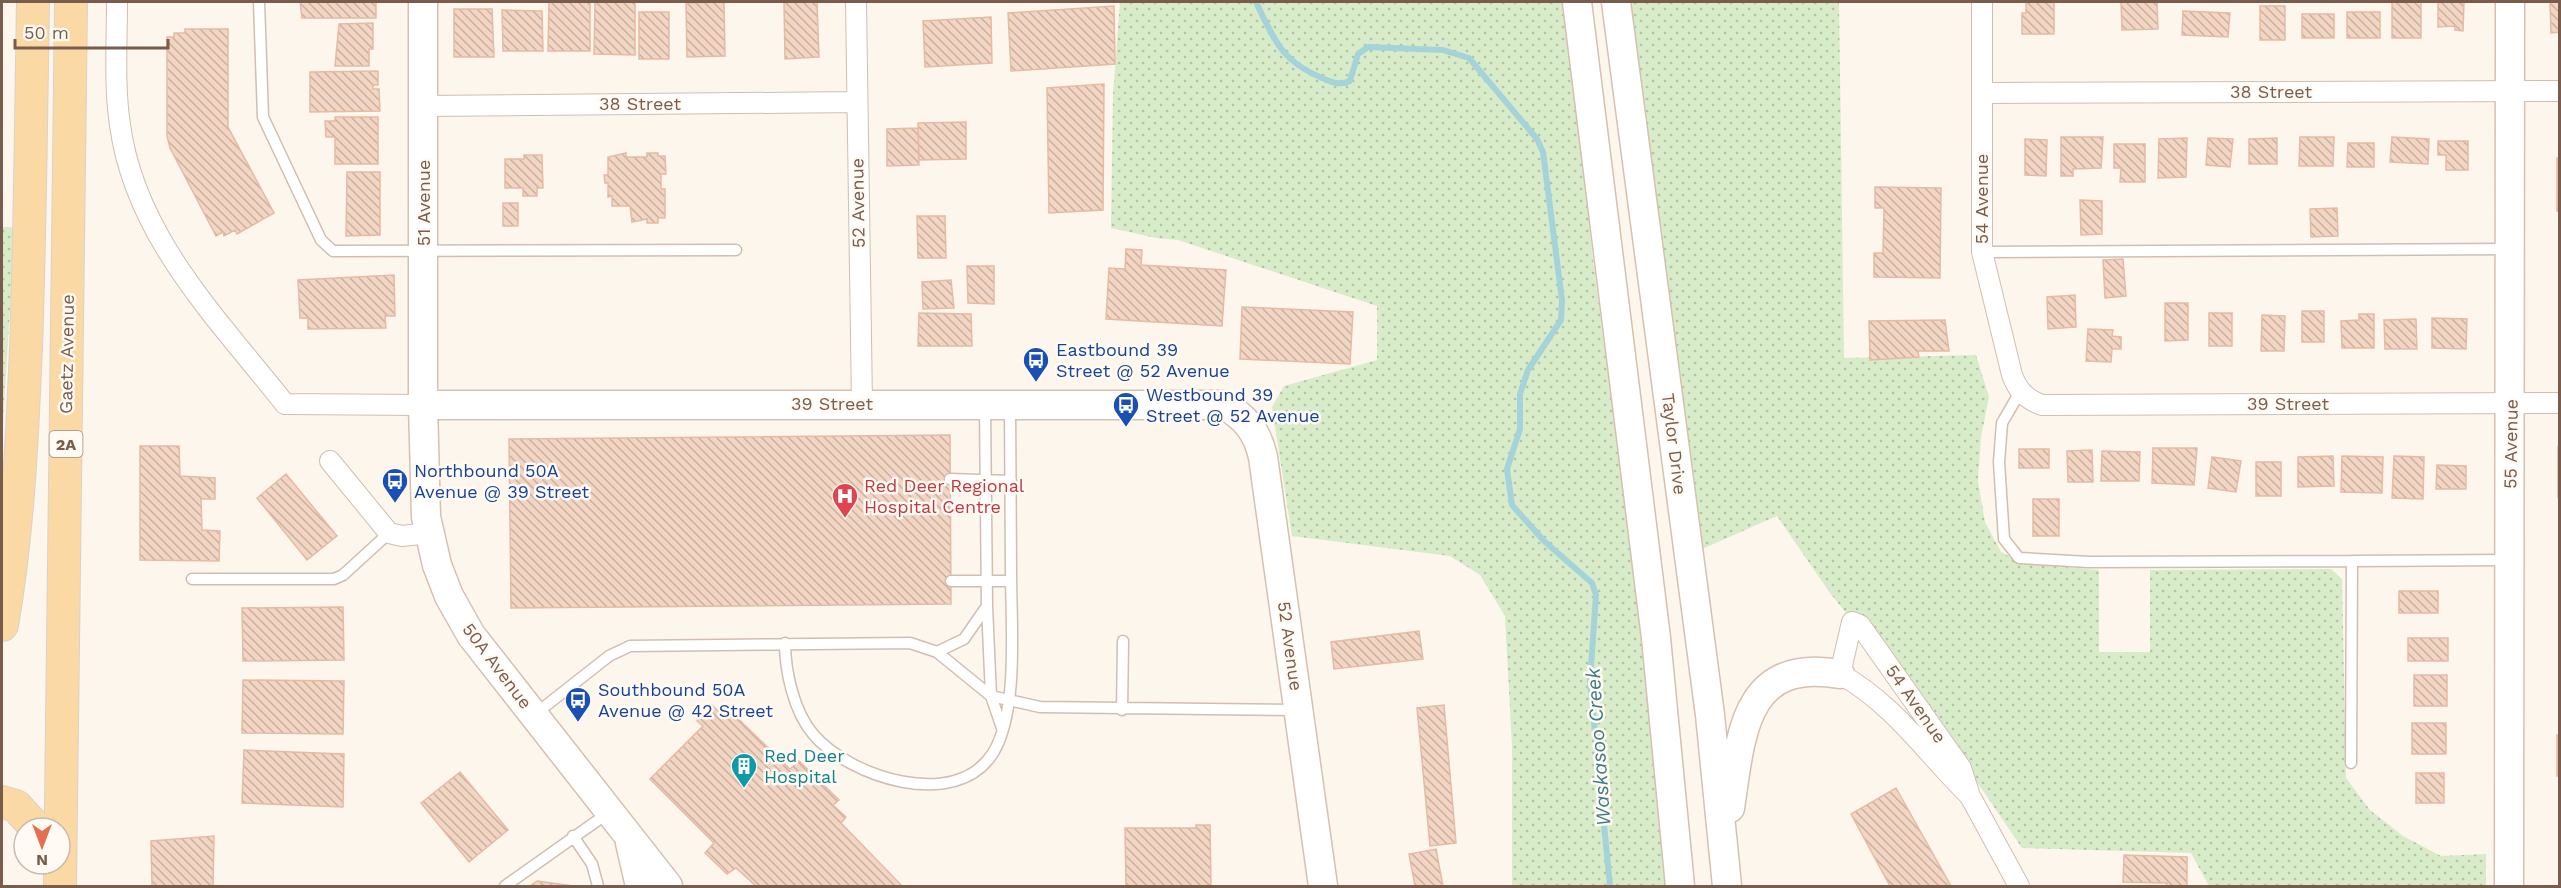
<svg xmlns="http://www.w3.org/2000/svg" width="2561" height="888" font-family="'Work Sans',sans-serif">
<defs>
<pattern id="park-dots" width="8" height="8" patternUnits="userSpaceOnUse" patternTransform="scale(1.5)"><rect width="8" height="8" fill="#d8ecc9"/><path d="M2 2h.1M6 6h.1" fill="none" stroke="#b4c2a5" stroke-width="1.8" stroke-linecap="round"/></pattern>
<pattern id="building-back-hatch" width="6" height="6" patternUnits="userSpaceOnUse" patternTransform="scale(1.5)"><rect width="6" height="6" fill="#f3d5c3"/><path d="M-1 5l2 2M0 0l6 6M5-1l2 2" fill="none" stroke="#cab0a1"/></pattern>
</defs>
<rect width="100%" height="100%" fill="#fdf6ec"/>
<path fill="url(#park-dots)" d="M1120 2H1568L1592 252 1637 594 1668 886H1512V747L1505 616 1480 575 1450 556 1292 536 1272 407 1284 386 1377 360V306L1178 240 1156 238 1111 228 1113 94Z
M1631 2H1839L1844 358 1976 355 1989 397 1981 437 1978 481 1985 522 2001 552 2022 563 2099 570V652H2150V570L2331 569 2342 579 2346 778 2370 810 2403 836 2441 856 2486 854V886H2209L2191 853 2022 848 1951 744 1830 593 1777 516 1700 550Z
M2 227H15L2 439Z"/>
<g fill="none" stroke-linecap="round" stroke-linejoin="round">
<path stroke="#a5d3da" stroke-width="6" d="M1256 2C1275 41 1281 61 1322 78 1332 82 1340 86 1350 81L1358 54 1368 47 1443 50 1469 58 1537 139 1543 152 1562 300 1561 320 1528 370 1520 394V429L1507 469 1512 505 1544 541 1592 583 1596 595 1590 681 1610 886"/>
</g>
<path fill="url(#building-back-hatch)" stroke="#e6bba3" stroke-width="1.5" d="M300 2H376V18H302Z
M549 2H590V51H548Z
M595 2H635V55L594 54Z
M724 2 725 56 687 57 686 3Z
M784 2H817L819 57 785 59Z
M2026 2H2054V34H2022V13H2026Z
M2121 2H2157L2158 29 2122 30Z
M2392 2H2421V38H2392Z
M2438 2H2464L2463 31 2455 30V26L2438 27Z
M2550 2H2560V32L2551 33Z
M1114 6 1115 64 1011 71 1008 13Z
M2260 6H2285V40H2260Z
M454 9H492L494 57H454Z
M502 10 542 11 543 51H503Z
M2183 11 2230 13 2228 37 2182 35Z
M639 12H669V59H639Z
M2347 12H2380V38H2347Z
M2302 14H2334V38H2302Z
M991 17 992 63 925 67 923 21Z
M373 23V49H369V66H335L339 24Z
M185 29H228V127L274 213 237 234 235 230 224 236 223 232 216 236 170 148 167 136V37H174V33H185Z
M378 71V85H373V89H379L380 111 310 112V72Z
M1104 84 1103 210 1049 213 1047 88Z
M335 117H378V164H335V137H326L325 121H335Z
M966 122V159L919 160 918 123Z
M918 128 919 165 887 166V129Z
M2061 137H2103L2101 168 2073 169V176H2061Z
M2300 137H2334L2333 166H2299Z
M2392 137 2429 139 2428 164 2390 162Z
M2187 138 2186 177 2158 178 2159 139Z
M2208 138 2233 139 2230 167 2206 165Z
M2277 138V164H2249V139Z
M2025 139 2047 140 2046 176 2025 175Z
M2438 141H2468V170H2446V155H2438Z
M2348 143H2374V167H2347Z
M2114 144H2145V182H2120L2121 168H2114Z
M626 153V157H647V153H658V156H665L666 174H661V189H665V218H658V223H647V219L632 222 630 206H612V196L608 197V183H605L604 175H608V157Z
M524 155H542L543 188H537V196H523V188H505V159H524Z
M2557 158H2560V212L2557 211Z
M347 172H380V235L346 236Z
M1875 187 1941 188 1940 278 1874 277V253H1883L1884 208H1875Z
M2080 200 2102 201V234L2081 235Z
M503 203H518V226H503Z
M2337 208 2338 236 2311 237 2310 209Z
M917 216H945L946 258H918Z
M1126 249 1142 250 1141 265 1226 270 1222 326 1106 319 1109 268 1125 269Z
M2123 259 2126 296 2105 298 2103 260Z
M967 266H994V304L968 303Z
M394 275 395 316H385L386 328 308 329V318H300L298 280Z
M951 280 954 308 923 309 922 282Z
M2075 295 2076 327 2048 329 2047 297Z
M2165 303H2188V340L2165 341Z
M1242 307 1353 312 1350 364 1240 359Z
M2302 311H2324V342H2302Z
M919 313 971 314 972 346H918Z
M2209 313H2232V346H2209Z
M2359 314H2374V348H2342L2341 321 2359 320Z
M2262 315 2285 316 2284 351H2261Z
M2432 318 2467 319 2466 349 2432 348Z
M2416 319 2417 349H2385L2384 320Z
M1945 320 1949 351H1918L1919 357 1870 360 1869 321Z
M2088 329 2113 330 2112 336 2121 337V349H2112L2111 362 2086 361Z
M950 435 951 604 511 608 509 439Z
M140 446H179L180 476 215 478V499H201L202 530 220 531 219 561 140 560Z
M2558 447H2560V497H2558Z
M2153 448H2197L2194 485 2152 483Z
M2019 449H2049V468H2019Z
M2092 450 2093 482H2068L2067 451Z
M2102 451 2140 452 2139 481H2101Z
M2333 456 2334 486 2298 487V457Z
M2342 456 2383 457 2382 493 2341 492Z
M2394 456 2424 457 2423 499 2392 498Z
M2212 457 2241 461 2236 492 2208 488Z
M2256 462H2281V496H2256Z
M2437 465 2466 466V489H2436Z
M286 474 337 536 307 560 257 498Z
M2033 499H2059V536H2033Z
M2399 591H2438V613H2399Z
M343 607 344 660 243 661 242 608Z
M1419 631 1423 659 1334 669 1331 642Z
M2408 638H2448V661H2408Z
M2414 675H2447V706H2414Z
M243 680 344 681 343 734 242 733Z
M712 705 718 711 724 705 790 769 799 761 839 800 833 805 846 817 841 823 902 886H756L736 868 727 874 705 853 714 843 650 779 703 726 697 721Z
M1444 705 1456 843 1430 846 1417 708Z
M2412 723H2446V754H2412Z
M2557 735H2560V776H2557Z
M244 750 344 754 343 807 242 803Z
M460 772 508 830 469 862 421 803Z
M2416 773H2444V803H2416Z
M1896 788 1951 886H1890L1851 814Z
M1196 825H1210L1211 886H1126L1125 828H1196Z
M214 836 213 886H152L151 841Z
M1436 849 1443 886H1415L1409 854Z
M2124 855 2187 857V886H2166L2167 883 2123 882Z
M537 881 574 886H530Z"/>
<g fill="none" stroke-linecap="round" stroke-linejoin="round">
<g stroke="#d1beb0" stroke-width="13">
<path id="lane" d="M259 2 263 117 321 240 333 251 736 250
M1982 252 2507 249
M2020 392 2002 423 1999 462 2004 539 2019 558 2089 562 2352 561
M985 407 987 606 991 696 1002 728
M950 479 1011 481
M192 579H334L343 575 389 533
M951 581H1011
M785 643C785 671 794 712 813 734 849 777 956 812 993 753 1019 711 1011 622 1011 573 1011 517 1010 461 1010 405
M937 652 964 639 987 606
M1122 710 1123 641
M534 715 609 656 630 646 910 643 937 652 991 696 1040 707 1296 710
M2351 763 2352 561 2509 560
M573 836 592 864 598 886
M505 886 608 813"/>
</g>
<g stroke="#d1beb0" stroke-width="22">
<path id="street" d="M117 2C117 42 114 85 120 125 135 237 218 319 285 404L423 405
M856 2 862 404
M1982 2V252L2012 375C2018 391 2026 399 2042 405L2560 403
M1982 93 2560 91
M424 106 857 102
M330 461 389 533 402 536 429 533
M1970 796C1927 754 1894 704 1840 674L1852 622 1860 625 1961 768 1970 796 2019 886"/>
</g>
<g stroke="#d6c0b0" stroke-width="31">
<path id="secondary" d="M423 2V405L426 517 437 565 449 596 471 635 668 886
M1577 2 1656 638 1680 886
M1616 2 1710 715 1727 886
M423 405H1224C1246 418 1257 431 1263 457L1323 886
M1730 808C1741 736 1743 657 1840 674
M630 843 640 886
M2509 886 2510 2"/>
</g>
<g stroke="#dad1cd" stroke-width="34">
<path id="primary" d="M2 625C18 533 22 441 26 348 30 233 31 117 33 2
M2 802 16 806 36 828
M60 886 71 2"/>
</g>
<use href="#lane" stroke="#fff" stroke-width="10"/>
<use href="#street" stroke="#fff" stroke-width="20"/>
<use href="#secondary" stroke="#fff" stroke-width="28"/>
<use href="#primary" stroke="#fbd9a5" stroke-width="32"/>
</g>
<defs>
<g id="bus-pin" transform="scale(1.35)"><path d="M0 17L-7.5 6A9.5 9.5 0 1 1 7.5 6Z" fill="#1a4fb4" stroke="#fffaf3"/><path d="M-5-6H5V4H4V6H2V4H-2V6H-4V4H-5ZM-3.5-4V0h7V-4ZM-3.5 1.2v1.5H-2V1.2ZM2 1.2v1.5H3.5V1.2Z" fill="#fff"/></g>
<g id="hospital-pin" transform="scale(1.35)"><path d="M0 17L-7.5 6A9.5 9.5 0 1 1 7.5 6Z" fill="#e0444e" stroke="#fffaf3"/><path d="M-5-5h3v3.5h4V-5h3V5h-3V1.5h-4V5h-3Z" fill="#fff"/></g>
<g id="building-pin" transform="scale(1.35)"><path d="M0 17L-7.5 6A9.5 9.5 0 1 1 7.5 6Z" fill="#0f9aa8" stroke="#fffaf3"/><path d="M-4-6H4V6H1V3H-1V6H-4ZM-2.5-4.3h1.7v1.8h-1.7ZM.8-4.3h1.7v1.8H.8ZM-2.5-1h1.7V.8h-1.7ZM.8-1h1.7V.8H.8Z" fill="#fff"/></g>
</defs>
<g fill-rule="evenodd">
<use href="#bus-pin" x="1036" y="360"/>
<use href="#bus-pin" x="1126" y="405"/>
<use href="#bus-pin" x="395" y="481"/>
<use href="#hospital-pin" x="845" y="496"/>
<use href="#bus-pin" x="578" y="700"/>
<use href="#building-pin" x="744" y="766"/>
</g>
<g text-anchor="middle" stroke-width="5" stroke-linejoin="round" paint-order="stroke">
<rect fill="#fffaf3" stroke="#a28b7f" stroke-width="1.5" x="49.5" y="431" width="33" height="26" rx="4.5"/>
<g font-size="16" font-weight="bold" fill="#7a5c4d">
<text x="66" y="450">2A</text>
</g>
<g font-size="18" fill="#7a5c4d" stroke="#fffaf3">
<text x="2271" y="98">38 Street</text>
<text x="640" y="110">38 Street</text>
<text transform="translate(1982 199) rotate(-90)" y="6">54 Avenue</text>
<text transform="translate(424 203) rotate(-90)" y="6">51 Avenue</text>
<text transform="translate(858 203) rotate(-91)" y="6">52 Avenue</text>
<text transform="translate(67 354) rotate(-89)" y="6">Gaetz Avenue</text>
<text x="832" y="410">39 Street</text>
<text x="2288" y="410">39 Street</text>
<text transform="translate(1674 444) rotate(83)" y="6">Taylor Drive</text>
<text transform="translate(2511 444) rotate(-89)" y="6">55 Avenue</text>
<text transform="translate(1290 646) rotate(82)" y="6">52 Avenue</text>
<text transform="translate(497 666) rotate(53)" y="6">50A Avenue</text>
<text transform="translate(1916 704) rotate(55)" y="6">54 Avenue</text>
</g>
<g font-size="18" fill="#164399" stroke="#fffaf3" text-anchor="start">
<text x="1056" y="356">Eastbound 39<tspan x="1056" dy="21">Street @ 52 Avenue</tspan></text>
<text x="1146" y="401">Westbound 39<tspan x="1146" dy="21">Street @ 52 Avenue</tspan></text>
<text x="414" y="477">Northbound 50A<tspan x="414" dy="21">Avenue @ 39 Street</tspan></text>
<text x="598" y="696">Southbound 50A<tspan x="598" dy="21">Avenue @ 42 Street</tspan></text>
</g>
<g font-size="18" fill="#be3a42" stroke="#fffaf3" text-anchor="start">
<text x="864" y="492">Red Deer Regional<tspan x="864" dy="21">Hospital Centre</tspan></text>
</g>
<g font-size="18" fill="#0d838f" stroke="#fffaf3" text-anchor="start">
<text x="764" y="762">Red Deer<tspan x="764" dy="21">Hospital</tspan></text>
</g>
<g font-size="20" font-style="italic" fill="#437c86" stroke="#fffaf3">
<text transform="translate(1598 747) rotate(-94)" y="7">Waskasoo Creek</text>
</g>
</g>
<rect width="2561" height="888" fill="none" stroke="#7a5c4d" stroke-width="6"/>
<g transform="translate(42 846) rotate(180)"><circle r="28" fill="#fffaf3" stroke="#cabbb1" stroke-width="1.5"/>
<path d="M0-4.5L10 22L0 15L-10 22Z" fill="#e76f51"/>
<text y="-9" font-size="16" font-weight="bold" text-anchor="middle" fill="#7a5c4d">N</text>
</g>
<path d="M15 39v9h153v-9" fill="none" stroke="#7a5c4d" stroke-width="3"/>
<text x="24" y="39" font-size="18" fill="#7a5c4d" stroke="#fffaf3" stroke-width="4.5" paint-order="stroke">50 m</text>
</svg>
